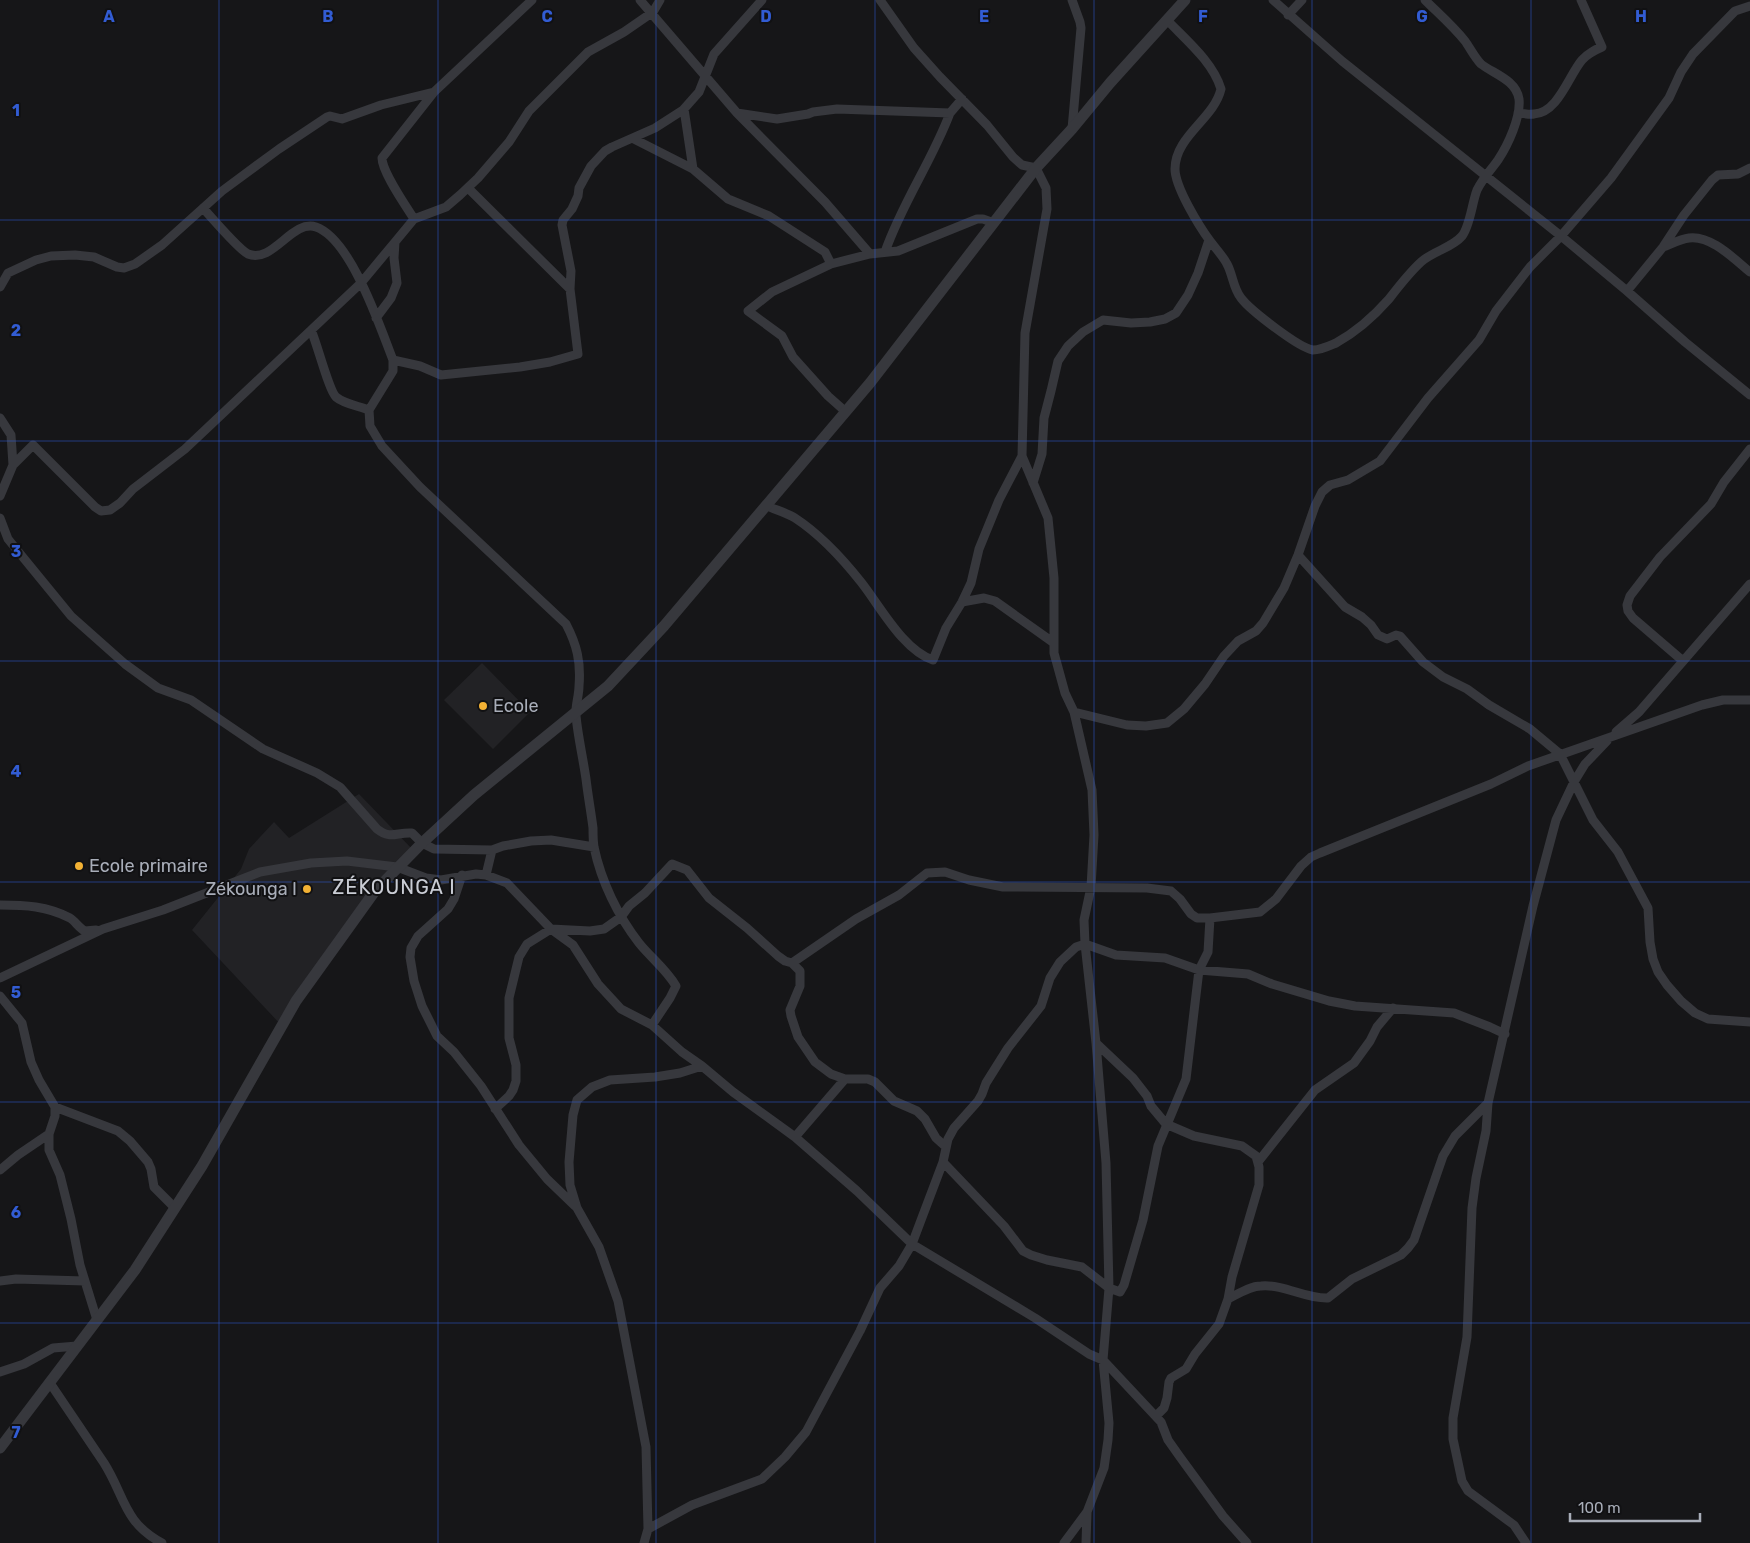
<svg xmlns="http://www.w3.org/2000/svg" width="1750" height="1543" font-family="Rubik,sans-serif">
<rect width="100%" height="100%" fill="#161618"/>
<path fill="#222225" d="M482 663 530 712 493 749 444 700Z
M359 794 414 851 397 867 282 1026 192 930 241 869 249 849 274 822 289 838Z"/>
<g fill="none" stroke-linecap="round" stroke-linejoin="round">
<path stroke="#37383d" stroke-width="9" d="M640 0 737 113 777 119 808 114 813 112 837 109 950 113 962 99
M880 0 914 48 940 77 987 125 1013 157 1022 165 1036 168 1046 188 1047 209 1025 333 1022 456 1048 518 1054 578V653L1065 693 1074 712 1092 790 1094 835 1091 887 1084 920 1085 944 1096 1043 1106 1163 1109 1288 1103 1360 1109 1423 1108 1440 1104 1468 1087 1512 1064 1543
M1273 0 1342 61 1561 236 1627 291 1685 342 1750 395
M1288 15 1302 0
M1167 20C1186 40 1213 62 1221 89 1214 119 1175 136 1175 169 1175 187 1199 226 1210 241 1216 249 1223 256 1227 264 1233 275 1233 288 1241 298 1250 310 1299 348 1313 350 1321 350 1329 346 1336 343 1356 332 1374 316 1389 299 1399 286 1409 273 1421 262 1433 251 1452 248 1462 236 1470 226 1472 203 1477 190 1483 178 1491 170 1498 160 1508 145 1521 117 1519 99 1516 80 1494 74 1481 64 1475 58 1470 48 1465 41 1453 26 1438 13 1425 0
M684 109 693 169
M737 113 825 202 870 254
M1518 113C1523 113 1529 115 1534 114 1558 113 1569 75 1582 60 1588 53 1595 50 1602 47L1581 0
M1072 129 1081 28 1080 22 1072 0
M634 139 693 169 728 199 769 216 825 252 831 264
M468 188 570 289
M203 208C210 216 240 250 248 254 273 264 292 219 316 227 351 239 380 327 393 360V371L369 410 370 426 382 446 420 487 566 624C577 645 581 662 579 686 579 696 575 706 576 716 578 737 583 758 586 779 588 796 591 812 593 828 593 835 593 841 594 847 601 881 618 916 639 943 651 958 666 969 676 986L670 998 652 1025
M414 219 446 207 460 195 478 178 509 142 529 111 588 52 624 32 653 12 660 0
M1663 247C1671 244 1681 239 1689 238 1711 235 1734 259 1750 272
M885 252C902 203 932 161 950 113
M0 287 8 273 36 260 51 256 75 255 94 257 117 267 124 268 135 264 162 245 222 191 279 149 327 117 330 116 342 119 381 105 434 92
M1627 291 1663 247 1684 215 1712 180 1718 175 1738 174 1750 168
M376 318 391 298 397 283 394 258 395 242 414 219C406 206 382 172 382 158L434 92 532 0
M311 330C317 343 329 391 336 397 344 404 359 406 369 410
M393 360 420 366 441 375 520 367 550 362 578 354 570 289 571 271 562 225 563 220 572 209 578 196 579 188 591 166 605 151 612 147 655 128 683 110 699 92 714 54 762 0
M846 412 828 396 793 357 782 336 748 311 772 292 831 264 870 254 898 251 977 219H983L994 223
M0 418 11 435 13 465 0 496
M13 465 33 445 95 507 101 511 110 510 120 503 133 489 185 449 361 283 395 242
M1033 483 1042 454 1044 418 1051 391 1058 361 1068 346 1083 332 1103 320 1131 323 1150 322 1165 319 1176 313 1188 295 1198 273 1209 240
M767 506C776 510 787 513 795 518 821 535 842 558 861 582 880 606 903 650 933 660L946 628 962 602 971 583 979 549 999 500 1022 456
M0 518 8 539 71 616 125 664 158 688 191 700 263 749 317 773 340 787 377 829C391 840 396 832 412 833L422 843 434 849 492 850 503 846 531 841 551 840 594 847
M1298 555 1345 607 1362 617 1371 625 1378 635 1387 639 1396 635 1400 636 1423 662 1443 677 1467 689 1489 705 1530 729 1560 754 1593 820 1618 852 1648 908 1650 942 1653 959 1658 972 1667 985 1681 1001 1695 1013 1708 1019 1750 1022
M962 602 984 598 995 601 1054 643
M1683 661 1633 618 1628 611 1627 605 1630 596 1660 557 1711 504 1724 482 1750 449
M1074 712 1127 725 1146 726 1167 723 1184 709 1205 684 1224 656 1238 641 1256 631 1263 623 1284 588 1298 555 1315 506 1322 492 1330 485 1348 480 1380 461 1428 398 1479 340 1496 311 1530 267 1561 236 1611 178 1669 98 1681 72 1693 54 1735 11 1750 6
M1616 732 1639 712 1750 584
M462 875 454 899 448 909 418 936 411 948 410 957 414 981 422 1006 437 1036 454 1052 481 1086 519 1145 547 1179 575 1206
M486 875 492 850
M0 905C25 905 47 906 70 918 75 921 79 928 85 931L96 930
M792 963 856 919 899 895 927 873 945 872 969 880 1003 887 1147 888 1171 891 1180 899 1191 914 1197 918H1210L1260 912 1276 899 1301 866 1311 857 1320 853 1491 784 1528 766 1702 705 1723 700H1750
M0 978 103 929 163 910 260 872 311 863 347 861 397 867 426 878 441 880 476 874 486 875 507 883 551 929 573 945 598 984 621 1009 652 1025 682 1052 702 1066 733 1092 795 1137 857 1191 912 1244 1035 1318 1089 1354 1103 1360 1161 1422 1168 1440 1180 1457 1223 1516 1247 1543
M0 996 22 1023 31 1062 39 1080 55 1107V1116L49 1134V1150L60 1175 71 1219 80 1265 97 1320
M1096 1043 1133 1078 1147 1096 1151 1106 1166 1124 1194 1136 1242 1146 1256 1156 1259 1167V1185L1232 1277 1228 1299 1219 1324 1195 1354 1186 1369 1171 1378 1169 1382 1167 1398 1164 1408 1156 1416
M1488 1103 1486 1131 1476 1178 1472 1208 1467 1337 1453 1418V1439L1462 1481 1468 1491 1514 1525 1526 1543
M55 1107 118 1131 130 1141 148 1162 151 1169 154 1187 175 1208
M495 1109 509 1096 513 1090 516 1081V1065L509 1038V998L519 957 527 944 551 929 590 931 604 929 621 917 629 906 645 893 672 864 687 870 709 898 747 928 778 956 785 961 792 963 800 971V986L790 1010 791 1016 798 1037 815 1062 831 1074 845 1079H868L875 1082 894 1101 917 1111 925 1119 936 1138 946 1147
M795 1137 845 1079
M943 1162 1004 1226 1023 1251 1031 1255 1047 1260 1082 1267 1109 1288 1120 1292 1124 1285 1143 1220 1158 1146 1186 1079 1199 970 1208 952 1210 918
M1258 1162 1315 1090 1354 1063 1370 1041 1377 1027 1393 1008
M0 1170 18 1155 49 1134
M0 1281 16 1279 85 1281
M1228 1299C1238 1294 1250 1286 1261 1286 1285 1284 1305 1299 1328 1298L1352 1279 1401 1255 1408 1248 1414 1240 1443 1156 1455 1136 1488 1103 1533 906 1556 820 1574 782 1585 764 1607 741
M0 1372 24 1364 53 1348 77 1346
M50 1383C68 1410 86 1436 104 1463 125 1496 123 1522 162 1543
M648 1529 692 1505 762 1479 785 1457 806 1432 860 1331 880 1288 899 1266 912 1244 943 1162 948 1139 954 1128 978 1101 982 1094 986 1083 1008 1048 1041 1006 1050 978 1060 962 1076 947 1085 944 1116 955 1165 958 1199 970 1248 974 1272 984 1329 1001 1355 1006 1454 1013 1490 1027 1505 1034
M644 1543 648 1529 646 1447 618 1301 599 1247 577 1208 570 1185 569 1162 573 1115 577 1100 592 1087 610 1080 655 1077 680 1073 702 1066
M1086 1543 1087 1513"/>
<path stroke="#37383d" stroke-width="11" d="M0 1448 135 1270 202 1166 296 1001 375 891 422 843 474 795 608 686 664 626 870 383 1036 168 1072 129 1110 83 1185 0"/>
</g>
<path fill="none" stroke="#325cd3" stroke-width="1" stroke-opacity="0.55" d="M219 0V1543M438 0V1543M656 0V1543M875 0V1543M1094 0V1543M1312 0V1543M1531 0V1543M0 220H1750M0 441H1750M0 661H1750M0 882H1750M0 1102H1750M0 1323H1750"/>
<g fill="#f2b134" stroke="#111113" stroke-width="2">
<circle cx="483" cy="706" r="5"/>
<circle cx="79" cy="866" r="5"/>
<circle cx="307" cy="889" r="5"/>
</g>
<g text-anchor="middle" stroke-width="4" stroke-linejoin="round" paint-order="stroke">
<g font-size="18" fill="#a8adb8" stroke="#111113" text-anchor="start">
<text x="493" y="712">Ecole</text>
<text x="89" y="872">Ecole primaire</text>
<text x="297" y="895" text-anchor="end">Zékounga I</text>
</g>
<g font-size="20" letter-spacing="1" fill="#c9ccd4" stroke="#111113">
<text x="394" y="894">ZÉKOUNGA I</text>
</g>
</g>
<g font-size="16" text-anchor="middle" font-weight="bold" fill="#325cd3" stroke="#111113" stroke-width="4" stroke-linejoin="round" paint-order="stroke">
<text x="109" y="22">A</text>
<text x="328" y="22">B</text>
<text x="547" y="22">C</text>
<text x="766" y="22">D</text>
<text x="984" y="22">E</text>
<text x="1203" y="22">F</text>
<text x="1422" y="22">G</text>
<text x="1641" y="22">H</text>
<text x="16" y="116">1</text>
<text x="16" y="336">2</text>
<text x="16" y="557">3</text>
<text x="16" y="777">4</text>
<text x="16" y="998">5</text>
<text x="16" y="1218">6</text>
<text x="16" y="1438">7</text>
</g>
<path d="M1570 1513v8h130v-8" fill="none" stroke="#a8adb8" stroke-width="2.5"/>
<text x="1578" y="1513" font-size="15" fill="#a8adb8" stroke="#111113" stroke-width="4" paint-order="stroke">100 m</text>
</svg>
